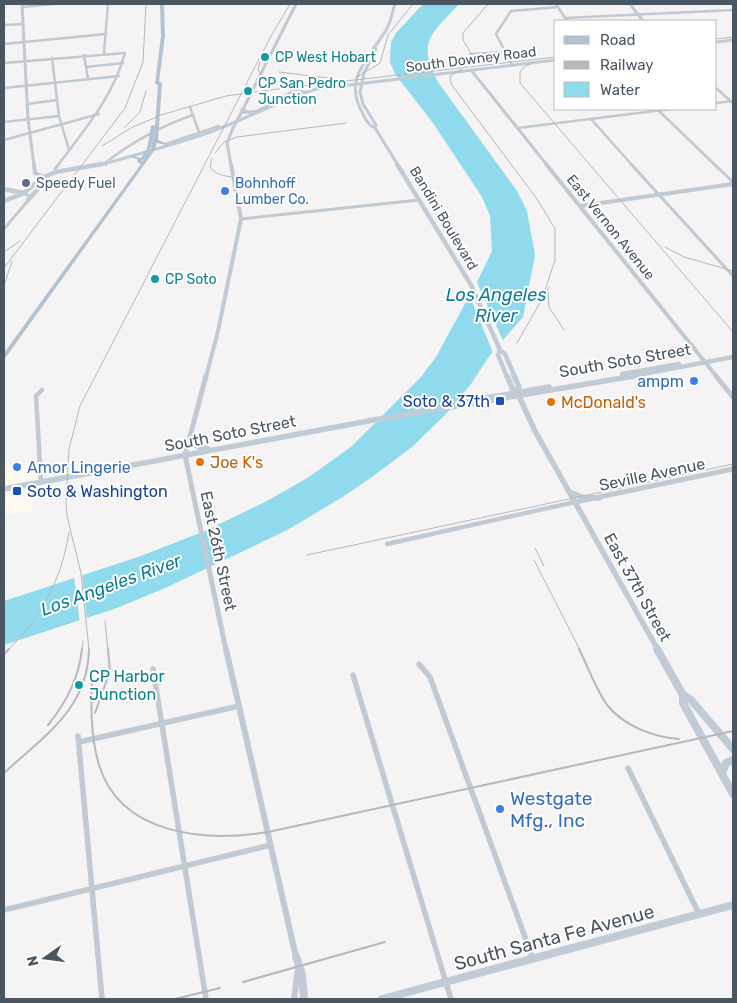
<svg xmlns="http://www.w3.org/2000/svg" width="737" height="1003" font-family="Rubik,sans-serif">
<rect width="100%" height="100%" fill="#f5f3f3"/>
<path fill="#fdf9ef" d="M36 461 37 479 6 485 4 483V466Z
M34 489 33 510 4 516 6 496Z"/>
<path fill="#90daee" d="M423 4H459C432 34 416 41 438 82L517 191 527 211 535 255 523 317 490 355 471 384 446 414 412 447 372 477 341 498 289 529 250 548 163 589 114 609 4 645V601L138 557 205 531 267 501 309 477 352 446 421 377 436 357 479 278 492 251 490 216 482 197 433 123 395 74 390 62 391 42 396 33Z"/>
<path fill="#f5f3f3" d="M476 280 504 343 494 355 468 292Z
M82 574 87 620 80 623 74 577Z"/>
<g fill="none" stroke-linecap="round" stroke-linejoin="round">
<path stroke="#c1cad2" stroke-width="2.5" d="M556 4 567 21
M22 7 54 4
M565 18 733 10
M4 25 23 24
M4 44 106 34
M104 53 108 4
M470 54 505 52
M84 55 88 79
M52 58 59 116 69 150
M4 63 125 53C113 97 85 129 58 165
M512 65 496 34 511 11 558 7
M86 67 123 63
M4 88 119 76
M716 103 733 101
M27 104 57 100
M190 107 199 132
M658 110 715 165
M241 113 257 111 295 90 305 92
M591 119 632 165
M4 122 59 116
M518 128 671 109
M4 140 99 114
M166 144 219 126
M106 165 105 163C132 142 161 126 193 115"/>
<path stroke="#c1cad2" stroke-width="3" d="M631 164 733 276
M714 164 733 182
M56 172 55 169 59 164
M241 219 419 200
M4 229 31 197 24 193"/>
<path stroke="#c1cad2" stroke-width="4.5" d="M41 482 36 396 42 390
M387 544 575 502"/>
<path stroke="#c1cad2" stroke-width="5.5" d="M419 664 430 677 533 959
M153 669 206 999
M353 675 451 999
M78 736 102 999
M79 742 239 706
M628 768 699 914
M4 910 271 845"/>
<path stroke="#c1cad2" stroke-width="3" d="M22 4 28 119 34 165
M471 70 547 165
M242 109 250 113
M237 121 296 4
M231 165 227 143 233 128"/>
<path stroke="#c1cad2" stroke-width="4" d="M34 164 35 173 44 177
M546 164 717 377
M580 206 733 184
M206 377 218 331 241 219 231 164"/>
<path stroke="#c1cad2" stroke-width="5" d="M206 376 185 455 226 650
M716 376 733 397
M575 502 733 469"/>
<path stroke="#c1cad2" stroke-width="6" d="M226 649 296 957
M294 999 298 968"/>
<path stroke="#c1cbd6" stroke-width="3" d="M630 4 643 21
M716 42 733 40
M374 47 376 49 364 73 360 92 363 104 376 125 375 128 398 165
M716 88 733 103
M375 128C368 125 366 120 363 114 342 78 369 59 386 30 391 23 392 12 395 4
M95 165 111 162C145 152 180 143 213 131 248 118 281 100 316 89L556 60"/>
<path stroke="#c1cbd6" stroke-width="4.5" d="M397 164 471 285 500 350 505 354 515 377
M4 189 24 193
M28 200 38 189 36 184
M4 201 22 194 44 177 56 172 102 164
M500 350 498 355 507 377
M622 374 679 364
M627 377 733 357"/>
<path stroke="#c1cbd6" stroke-width="5.5" d="M507 376 512 388 517 391
M514 376 519 387 517 392 535 431 658 650
M461 404 463 402 549 387
M190 439 197 446 208 449
M4 489 379 419 634 376
M569 492 582 497 599 498"/>
<path stroke="#c1cbd6" stroke-width="8" d="M657 649 683 695V703L733 794
M683 695 691 700 733 749
M722 774 726 763 733 760
M296 956 302 975 304 999
M382 999 733 905"/>
<path fill="#b3c2d1" fill-rule="evenodd" d="M160 4H164L165 36 159 81 162 83 158 140 168 144 166 145 157 143 154 151 6 357 4 358V353L141 164 138 163 137 159 130 157 132 156 141 158 147 149 151 126 153 125 155 126 158 85 155 84 161 36ZM155 128C153 144 151 149 142 162V160H143L151 149Z"/>
<path stroke="#b5b8bd" stroke-width="1" d="M716 39 733 37
M260 62 258 70C265 81 277 82 289 83
M534 62 524 67 520 72V83L733 332
M459 66 469 61 472 55 463 40V33L488 4
M462 69 450 76 451 84 537 199 555 229V260L544 293
M279 72 328 78
M357 77 380 63 388 35 413 4
M124 128 140 112 146 91
M102 146 131 128 161 115 226 96 293 87 556 57
M215 153 224 142 237 137 346 123
M212 158 210 167C216 175 224 176 233 177
M665 247 684 257 733 271
M4 252 20 241
M4 268 125 108 143 62 146 4
M4 286 12 261
M548 291 549 307 564 330
M517 343 549 287
M535 548 544 566
M307 555 733 464
M534 560 580 650
M105 621 108 650
M8 650C41 617 62 579 69 532
M82 650 83 641
M89 650 81 573 67 516 66 502 69 449 80 406 271 36 290 4"/>
<path stroke="#b5b8bd" stroke-width="2" d="M579 649C588 667 596 689 607 705 624 726 653 737 679 739
M4 654 9 649
M92 673C91 703 90 735 99 765 121 836 206 842 268 832L733 731
M95 713 110 671 108 649
M48 725C66 703 79 678 82 649
M4 773C44 736 88 709 89 649
M243 982 385 942
M175 999 220 988"/>
<path stroke="#c1cad2" stroke-width="3" d="M233 128 237 121"/>
</g>
<g fill="#0f9aa8" stroke="#fff" stroke-width="2">
<circle cx="265" cy="57" r="5"/>
<circle cx="248" cy="91" r="5"/>
<circle cx="155" cy="279" r="5"/>
<circle cx="79" cy="685" r="5"/>
</g>
<circle fill="#5c6f8a" stroke="#fff" stroke-width="2" cx="26" cy="183" r="5"/>
<g fill="#3f7fe0" stroke="#fff" stroke-width="2">
<circle cx="225" cy="191" r="5"/>
<circle cx="694" cy="381" r="5"/>
<circle cx="17" cy="467" r="5"/>
<circle cx="500" cy="809" r="5"/>
</g>
<g fill="#1a4fb4" stroke="#fff" stroke-width="2">
<rect x="495" y="396" width="10" height="10" rx="2.5"/>
<rect x="12" y="486" width="10" height="10" rx="2.5"/>
</g>
<g fill="#e8710a" stroke="#fff" stroke-width="2">
<circle cx="551" cy="402" r="5"/>
<circle cx="200" cy="462" r="5"/>
</g>
<g text-anchor="middle" stroke-width="4" stroke-linejoin="round" paint-order="stroke">
<g font-size="14" fill="#0d838f" stroke="#fff" text-anchor="start">
<text x="275" y="62">CP West Hobart</text>
<text x="258" y="88">CP San Pedro<tspan x="258" dy="16">Junction</tspan></text>
<text x="165" y="284">CP Soto</text>
</g>
<g font-size="14" fill="#4a5661" stroke="#fff">
<text transform="translate(471 59) rotate(-7)" y="5">South Downey Road</text>
<text transform="translate(444 218) rotate(59)" y="5">Bandini Boulevard</text>
<text transform="translate(611 227) rotate(51)" y="5">East Vernon Avenue</text>
</g>
<g font-size="14" fill="#4e5e75" stroke="#fff" text-anchor="start">
<text x="36" y="188">Speedy Fuel</text>
</g>
<g font-size="14" fill="#366cbe" stroke="#fff" text-anchor="start">
<text x="235" y="188">Bohnhoff<tspan x="235" dy="16">Lumber Co.</tspan></text>
</g>
<g font-size="16" fill="#4a5661" stroke="#fff">
<text transform="translate(625 360) rotate(-10)" y="6">South Soto Street</text>
<text transform="translate(230 433) rotate(-11)" y="6">South Soto Street</text>
<text transform="translate(652 474) rotate(-12)" y="6">Seville Avenue</text>
<text transform="translate(219 551) rotate(78)" y="6">East 26th Street</text>
<text transform="translate(638 587) rotate(61)" y="6">East 37th Street</text>
</g>
<g font-size="16" fill="#366cbe" stroke="#fff" text-anchor="end">
<text x="684" y="387">ampm</text>
<text x="27" y="473" text-anchor="start">Amor Lingerie</text>
</g>
<g font-size="16" fill="#164399" stroke="#fff" text-anchor="end">
<text x="490" y="407">Soto &amp; 37th</text>
<text x="27" y="497" text-anchor="start">Soto &amp; Washington</text>
</g>
<g font-size="16" fill="#c56008" stroke="#fff" text-anchor="start">
<text x="561" y="408">McDonald's</text>
<text x="210" y="468">Joe K's</text>
</g>
<g font-size="16" fill="#0d838f" stroke="#fff" text-anchor="start">
<text x="89" y="682">CP Harbor<tspan x="89" dy="18">Junction</tspan></text>
</g>
<g font-size="18" font-style="italic" fill="#0c7c9b" stroke="#fff">
<text x="496" y="301">Los Angeles<tspan x="496" dy="21">River</tspan></text>
<text transform="translate(111 585) rotate(-20)" y="6">Los Angeles River</text>
</g>
<g font-size="19" fill="#366cbe" stroke="#fff" text-anchor="start">
<text x="510" y="805">Westgate<tspan x="510" dy="22">Mfg., Inc</tspan></text>
</g>
<g font-size="19" fill="#4a5661" stroke="#fff">
<text transform="translate(554 937) rotate(-15)" y="7">South Santa Fe Avenue</text>
</g>
</g>
<rect width="737" height="1003" fill="none" stroke="#4a5661" stroke-width="10"/>
<rect x="554" y="20" width="162" height="90" fill="#ffffff" stroke="#b7bbc0"/>
<rect x="564" y="36" width="25" height="8" fill="#b3c2d1" stroke="#b7bbc0"/>
<text x="600" y="45" font-size="15" fill="#4a5661">Road</text>
<rect x="564" y="61" width="25" height="8" fill="#b5b8bd" stroke="#b7bbc0"/>
<text x="600" y="70" font-size="15" fill="#4a5661">Railway</text>
<rect x="564" y="82" width="25" height="15" fill="#90daee" stroke="#b7bbc0"/>
<text x="600" y="95" font-size="15" fill="#4a5661">Water</text>
<g transform="translate(45 958) rotate(256)" stroke="#ffffff" stroke-width="4" paint-order="stroke">
<path d="M0-4L9 19L0 12L-9 19Z" fill="#4a5661"/>
<text y="-8" font-size="14" font-weight="bold" text-anchor="middle" fill="#4a5661">N</text>
</g>
</svg>
